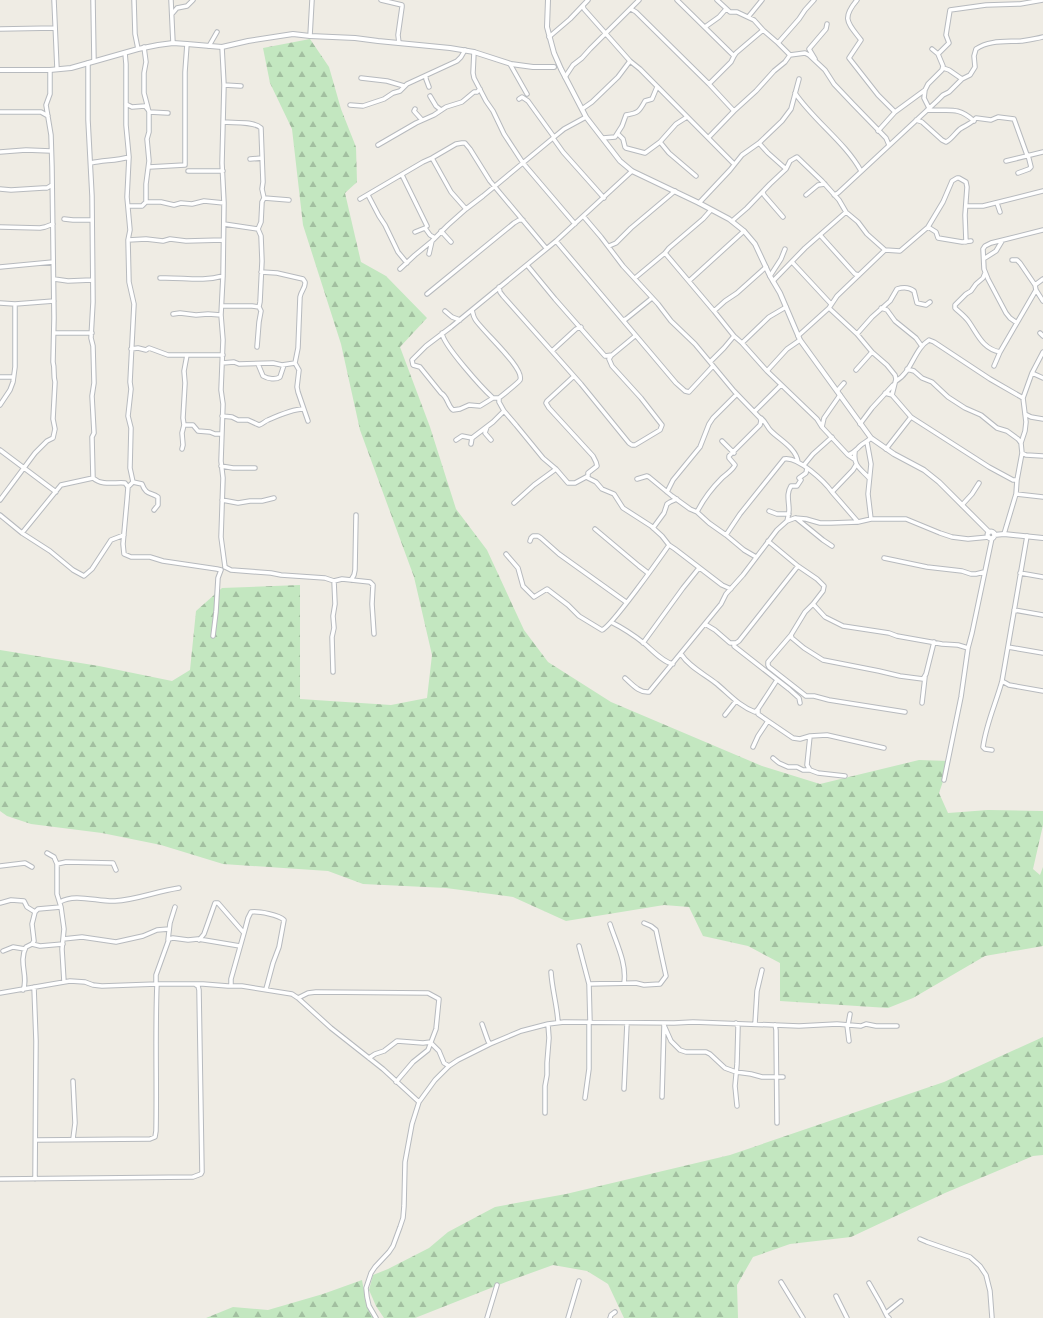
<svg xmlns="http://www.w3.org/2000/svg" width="1043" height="1318" font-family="'Varela Round',sans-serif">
<defs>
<pattern id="forest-firs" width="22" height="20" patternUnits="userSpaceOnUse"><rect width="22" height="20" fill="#c3e7c0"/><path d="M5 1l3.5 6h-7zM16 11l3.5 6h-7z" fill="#a2bfa0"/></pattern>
</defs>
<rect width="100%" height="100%" fill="#efece4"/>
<path fill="url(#forest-firs)" d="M310 39 329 67 341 109 356 147 357 182 345 193 361 262 386 276 427 318 400 347 430 427 456 509 487 550 524 630 548 662 611 702 762 766 820 784 919 760 950 761 939 793 948 813 988 810 1043 811V825L1033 869 1040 875 1043 867V946L985 956 913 998 888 1008 780 1001V963L748 946 703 936 689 907 664 905 566 921 513 897 446 888 363 884 328 871 223 864 161 845 102 833 31 824 7 816 0 811V650L99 666 172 681 190 670 196 611 222 588 300 585V699L391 705 427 698 432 655 414 577 360 430 341 344 303 225 292 129 270 83 263 48Z
M1043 1037V1155L1033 1156 945 1193 851 1237 790 1244 753 1257 737 1285 738 1318H624L608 1284 587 1271 553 1265 506 1282 415 1318H384L376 1306 369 1290 373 1275 388 1269 429 1248 448 1232 495 1207 566 1194 730 1155 944 1082Z
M362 1280 366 1302 373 1318H206L233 1307 268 1310 323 1294Z"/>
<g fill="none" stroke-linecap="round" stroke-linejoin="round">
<g stroke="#b7babe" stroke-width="5.5">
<path id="minor" d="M54 0 57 69
M93 0 94 61
M134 0 135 34 138 49
M171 0 173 43
M381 0 402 5V7L398 35 399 43
M677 0 734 56
M717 0 730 12H737L754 20 763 30 778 43 790 55 805 53 809 55 825 70 834 84 852 103 886 138 889 145
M857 0C841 19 848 23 861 40L849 58 878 95 895 112
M583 6 584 9 630 61 640 69 734 164
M631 9 636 12 709 84 734 111
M172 14 177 8 187 6 193 0
M749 16 762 0
M705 27 719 17 726 9
M0 29 55 28
M310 36 312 0
M549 37 570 19 588 0
M778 43 799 19 805 10 814 0
M209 46 217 32
M144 47 146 62 144 73V93L149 112V132L147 139 149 161 146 184V202
M222 47 224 85 222 163 224 203 223 276 221 315 223 340 221 390 223 404 221 461 223 478 221 537 225 567
M932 49 938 54
M474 52 473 73 474 78 486 101 493 111 504 134 523 163 575 224
M125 53 126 64V125L129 157 127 197 130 230 128 240 129 282 134 304 130 382 131 389 128 416 131 428 130 468 133 482 128 487 127 500 123 544 124 554 131 557H150L163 561 217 569 221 570
M815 59 809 49 826 29 827 24
M88 63V120L92 196 93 302 91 338 93 346 94 383 92 396 94 433 92 437 93 478
M510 64 527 94
M943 68 949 70 962 79
M426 76V79L429 87
M565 77 573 65 582 58 590 49 639 0
M361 78 387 81 404 86
M709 84 731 62 734 56 736 53 763 30
M224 85 241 86
M925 90 924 98 929 108
M795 93C814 121 845 142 861 171
M430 96 436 106 441 110
M519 99 522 97 528 101 554 137
M126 104 132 107 145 106 149 111
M350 105 363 106 384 99 393 93 400 91 407 84 457 61 461 57 465 50
M415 109 414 111 422 120
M582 109 592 102 618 77 630 61
M927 110C947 112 957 105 974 121
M0 112H41L48 116
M149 112 168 113
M916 120 922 122 942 140 946 142C952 139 955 133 960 129 966 125 971 124 976 118L991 120 998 117 1014 119 1027 155
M224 122C234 123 254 121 261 128L263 182 262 189 264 198 262 202 261 222 258 229 261 236 262 261 260 302 259 307 261 311 259 322 257 347
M878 131 895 112 925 90 928 84 942 70 943 66 938 54 949 43 946 35 950 10 986 5 1020 4 1043 0
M618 134 623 139 625 147 626 148 645 153 660 142 676 124 687 117
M709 137 734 111 756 91 774 71 785 62 790 55
M553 138 563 152 604 198
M603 138 615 137 622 126 626 115C638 113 639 112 645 101L652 99 657 87
M660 142 669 153 696 176
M759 143 768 153 786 169
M378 145 416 123 434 115 446 107 462 102 474 92H477L480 89
M0 152 26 150 51 151
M432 158 451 192 466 209
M250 159 262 158
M1006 161 1043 152
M91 163C103 160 116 161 129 157
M149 167 185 165V72L187 44
M188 171H223
M1018 173 1029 169 1031 167 1028 155
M402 175 427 226
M0 189 11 190 43 188H47L52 185
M763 192 764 195 783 217
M368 195 379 216 385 225 398 252 407 263
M806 195 818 185 825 184
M834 195 838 193 937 101 943 95 949 92 962 79 970 75 975 67 974 56 976 49C989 40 1006 42 1021 41 1028 40 1036 39 1043 37
M264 198 289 200
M360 199 423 162 432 158 456 144 462 143H465L470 149 490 181 546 248
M699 203 730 170 742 155 759 143 782 121 791 109 799 79
M997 203 1000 212
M128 206H142L146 202H161L174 205 181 203 192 204 204 201 224 203
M966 206H983L1043 191
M711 210 703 219 669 248 665 253 714 311 734 336 742 343 767 371 817 419 822 427 848 455 854 459
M584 217 601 237 623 266 658 304 671 321 695 344 734 391 760 418 761 421 760 425 729 456V458L735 465C732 471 726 474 722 478 712 488 703 500 697 512
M64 219 73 220H91
M732 221 747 208 770 184 786 169 790 161 795 158 797 157 822 181 839 200 846 212 858 222 867 234 885 250 900 251 928 227 943 202 952 181 957 178H959L966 182 967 187 965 215 966 242
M224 224 258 229
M0 227 40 228 45 227 53 224
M928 227 936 232 938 238 962 242 971 241
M441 231 451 242
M415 232 425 228 430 235 435 238
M820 235 855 274 859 275
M128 240 146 239 163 241 170 239 186 241 223 240
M556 241 676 383 685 391 689 392 713 366
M609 246 616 243 631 228 675 191
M429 254 432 241
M985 258 996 251 1002 241
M1012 260H1017L1020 263 1035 285 1036 290 1043 301
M792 262 831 304
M527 265 555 299 605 356 612 355 635 336
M0 267 53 262
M400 269 415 255 432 241 448 225 466 209 483 196 553 138 564 129 586 117
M261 272 277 273 303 279 305 282C306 287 301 291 300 297L298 348 295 363
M985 273 983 278 976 284 971 291 966 294 955 305V308C959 312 965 316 969 322 978 335 983 349 1000 352
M770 276 781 259 785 249
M160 278C182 277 202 282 223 276
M635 278 665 253
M54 279 68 281 92 280
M689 281 744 231
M773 281 805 248 846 212
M1035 285 1043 279
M499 287 500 292 503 296 581 384 629 443 632 445H635L660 430 662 425 641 398 612 366 609 359 611 356
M427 294 514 223 519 220H523
M0 303 15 304
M222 306H252L259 307
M829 308 857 334 872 352 887 365 895 375 896 379 892 395
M881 308 887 310 895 321 916 338 921 345
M445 311 452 317 460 320
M714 311 725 301 737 293 766 267
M173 314 180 313 196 315 208 314 221 315
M623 320 626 319 652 298
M1017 323 1010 318 1006 313 988 279 984 269 983 249 985 246 991 243 1043 230
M54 333H92
M442 333C443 345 483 389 493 398H499C504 394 518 383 520 380 525 368 481 330 475 319 473 316 473 313 472 310
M1040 333 1043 336
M857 334 872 317 890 301 897 289C903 287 909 287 914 291L917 303 926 305 930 302
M798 336 829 308 837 296 885 250
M742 343 769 317 786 307
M131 349 138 348 146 350 149 348 168 355H223
M552 351 576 329 581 327
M1043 352 1032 373 1023 398 1026 422 1025 431 1021 443 1022 453 1026 455 1043 456
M710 362 724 348 734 336
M222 363 234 362 239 364 273 363 282 365 295 363
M295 363 299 370 297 387 298 392 308 421
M258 364 263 376C268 379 276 380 280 377L284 365
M994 366 1000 352 1036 290
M907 369 914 371 922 378 932 382 948 397 965 408 981 415 997 428 1007 431 1018 439 1021 443
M856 370 872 352
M767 371 787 349 800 340
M1032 373 1043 378
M0 377H13
M896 381C912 372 914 349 929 340L934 342 990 379 1023 398
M837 391 844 383
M885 393 892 395 911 417 989 467 1013 480H1017L1016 494 1004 534
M493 398 480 406 469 405 460 409 453 410C447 405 448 397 441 393L420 367 413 365 412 360 426 346 451 327 556 241 632 171
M499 398V402L504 411 516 425 543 458 556 469 568 483H575L588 476V473L597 466 596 462 593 456 549 408 546 403 547 401 573 377
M0 405 10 390 13 382 15 367V304L54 301
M755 411 781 385
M1025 414 1031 417 1043 419
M222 416 232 417 238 420H248L259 425C263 424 265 421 268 420 277 416 294 409 303 409
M761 418C766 422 767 427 771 431 780 440 796 448 798 462
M860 424 872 408 893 385
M184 425H193L198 431 210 432 215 434H221
M487 427 485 433 491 440
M822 427 824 418 840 395
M456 440 462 436 472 438 493 422 504 411
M722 441 734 453
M867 442 871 464 868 494 871 519
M471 444 472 438
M182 449 183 445 182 433 184 425 183 418 185 383 184 371 187 355
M886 449 911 417
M0 450 56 492
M855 452C853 466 861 469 869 478
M848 455C855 452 855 451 860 446 863 443 868 441 871 438
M804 465 813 454 832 437
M856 465 853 470 832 492 858 522
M221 466 233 468H255
M586 477 596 482 602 489 614 494 623 508 651 526 662 536 669 545 675 549 722 585 731 589
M637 479 647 476 649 477 672 496 690 509 697 512 709 523 726 535 744 550 756 557
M1017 480 1022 453
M133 482 142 484C146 495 150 492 158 497V505L154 510
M667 492 673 480 700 447 709 424 713 418 737 394
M1016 494 1043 497
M0 500 35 453 47 441 53 438 55 429 53 419 55 382C53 375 55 369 53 362L54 318 52 167 51 135 46 105 50 94V70
M222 500 238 503 250 501H262L274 498
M514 503 534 485 556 469
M962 505 972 494 979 483
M769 511 777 514H789
M0 515 22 533 50 551 73 570 84 576 92 569 111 540 124 535
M796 518 823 540 832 546
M787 521C788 517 789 514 789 510 789 501 786 494 791 486H797L801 480 799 478 806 473 807 468
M653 528 664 513 667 504 670 502 677 499
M595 529 639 566 648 573
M22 533 61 485 93 478C102 486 115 482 125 483L128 487
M726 535 740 514 784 459C798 456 825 482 832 492
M1027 536 1002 681 1009 685 1043 691
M530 541 531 538 533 536H538L541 538 559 554 626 602
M768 541 798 566 817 579 824 586 823 591 813 604 805 612 791 635 768 662V665L769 667 806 696H814L829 700 905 712
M506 554 518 568 523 586 534 597 547 589 568 605 579 616 602 630C611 627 660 558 669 545
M884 558 927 567 962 571 971 574H976L984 572
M225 567 231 570 271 573 281 575 325 578 334 581 342 579 370 582 373 585 372 604 374 634
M1020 573 1043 577
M351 580 354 575 355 570 356 515
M813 604 825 617 843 626 889 633 897 636 942 644 958 645 968 648 972 633 992 538
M1014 610 1043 615
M611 622C623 628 635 636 645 644 653 651 663 662 673 664
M705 624 715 630 730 643H736L739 641 798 566
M791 635 792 638 804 648 823 660 879 671 900 676 923 679 926 674 934 642
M213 636 216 612 218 578 221 570
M643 643 683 588 699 568
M734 643V646L789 689 799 698 800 703
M1008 647 1043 653
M681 654C689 667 706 675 717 684 729 694 739 706 755 712L758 709
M333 672 332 637 334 628 333 616 335 604 334 581
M625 678C632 684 639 693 649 692L721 604 726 594 743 575 777 530 787 521 795 518 806 519 820 523H831L858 522 871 519H906L940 533 952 537 968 539 989 537
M922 703 925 677
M725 715 736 701
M768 721 793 738 800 739 810 736 827 735 884 748
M810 736 807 765 810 770 818 773 845 776
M753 747 758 736 768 721 758 714V709L777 680
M992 750 985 749 983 747C986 724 996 703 1002 681
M773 758 779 763 788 767H797L803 770H810
M944 780 961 697 968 648
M47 853 54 857 57 864V894L61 907 64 929 62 949 64 982
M57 864 66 862 113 863 116 870
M0 866 25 863 32 867
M60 902C75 893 98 902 115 901 136 900 157 891 179 888
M0 903 11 900 24 901 27 907 35 912
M610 924C616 943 627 963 624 983
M244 933 248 918 251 912C259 911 279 915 284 920L279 947 273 963 266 989
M63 939 82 937 116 942 143 936 157 930 169 929
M168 940 170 923 175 907
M199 940 204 934 215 903H218L244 933 231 979V986
M32 944 40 946 63 944
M579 946 589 984
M3 951 13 947 25 949
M551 972C552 989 557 1005 558 1022
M156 984V975L169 939 173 938 188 940 198 939 240 946
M34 987 36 1041 35 1179
M23 990C29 978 18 962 26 947L32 944 34 941 32 924 35 912 38 909 61 907
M0 993 70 981 85 982 93 985 102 986 157 984H203L228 986H242L292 994 298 998 331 1028 383 1069 419 1102
M298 998 308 993 316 992 428 993 439 999 436 1029 428 1050 413 1062 396 1082
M590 1022 589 984 636 983 644 985 660 984 666 976 656 930 651 926 644 923
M663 1023 671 1041 680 1050 686 1052H706L710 1054 725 1068 736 1072 751 1074 762 1077H783
M736 1023 738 1027 737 1064 735 1086 737 1106
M482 1024 488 1041 490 1044
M755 1024 757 991 762 970
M775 1025 776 1030 777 1123
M847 1025 849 1041
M848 1025 850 1014
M431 1043 439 1051 444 1063 449 1066
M369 1058 375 1054 384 1051 397 1041 423 1043 431 1042
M624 1089 627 1023
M662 1097 664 1026
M585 1098 589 1069V1022
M545 1113V1086L547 1075V1063L549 1038 548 1024
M73 1139 75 1123 73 1081
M36 1140 150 1139 155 1137 156 1131C157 1082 155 1033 157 984
M0 1179 193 1177 201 1174 202 1172 199 990 198 986 196 985
M920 1239 927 1242 970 1257 980 1266 986 1275 990 1291 992 1318
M781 1282 803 1318
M869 1283 881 1304 887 1316 889 1318
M836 1296 847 1318
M886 1313 901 1301
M376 1318 369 1306 367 1297 366 1288 371 1273 375 1267 389 1252 393 1246 400 1227 403 1218 404 1206 405 1162 412 1124 419 1102 435 1080 449 1066 458 1060 490 1044 521 1031 548 1024 564 1022 674 1023 693 1022 799 1026 837 1024 861 1026 866 1024 876 1026H897
M487 1318 497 1285
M568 1318 579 1281
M610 1318 611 1315 615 1312"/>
</g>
<g stroke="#b7babe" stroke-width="6">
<path id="tertiary" d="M548 0 547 27 554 53 561 69 586 117 620 161 632 171 699 203 729 219 744 231 755 244 770 276 780 293 800 340 871 438 894 454 924 470 939 482 989 532
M0 70H50L71 68 138 49 158 45 173 43 187 44 222 47 248 41 293 34 310 36 355 38 378 41 450 48 474 52 511 64 533 67H554
M987.5 535a3.5 3.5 0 1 1 7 0a3.5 3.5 0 1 1-7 0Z
M994 535 1004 534 1043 538"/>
</g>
<use href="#minor" stroke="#fff" stroke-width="3.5"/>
<use href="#tertiary" stroke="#fff" stroke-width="4"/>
</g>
</svg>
